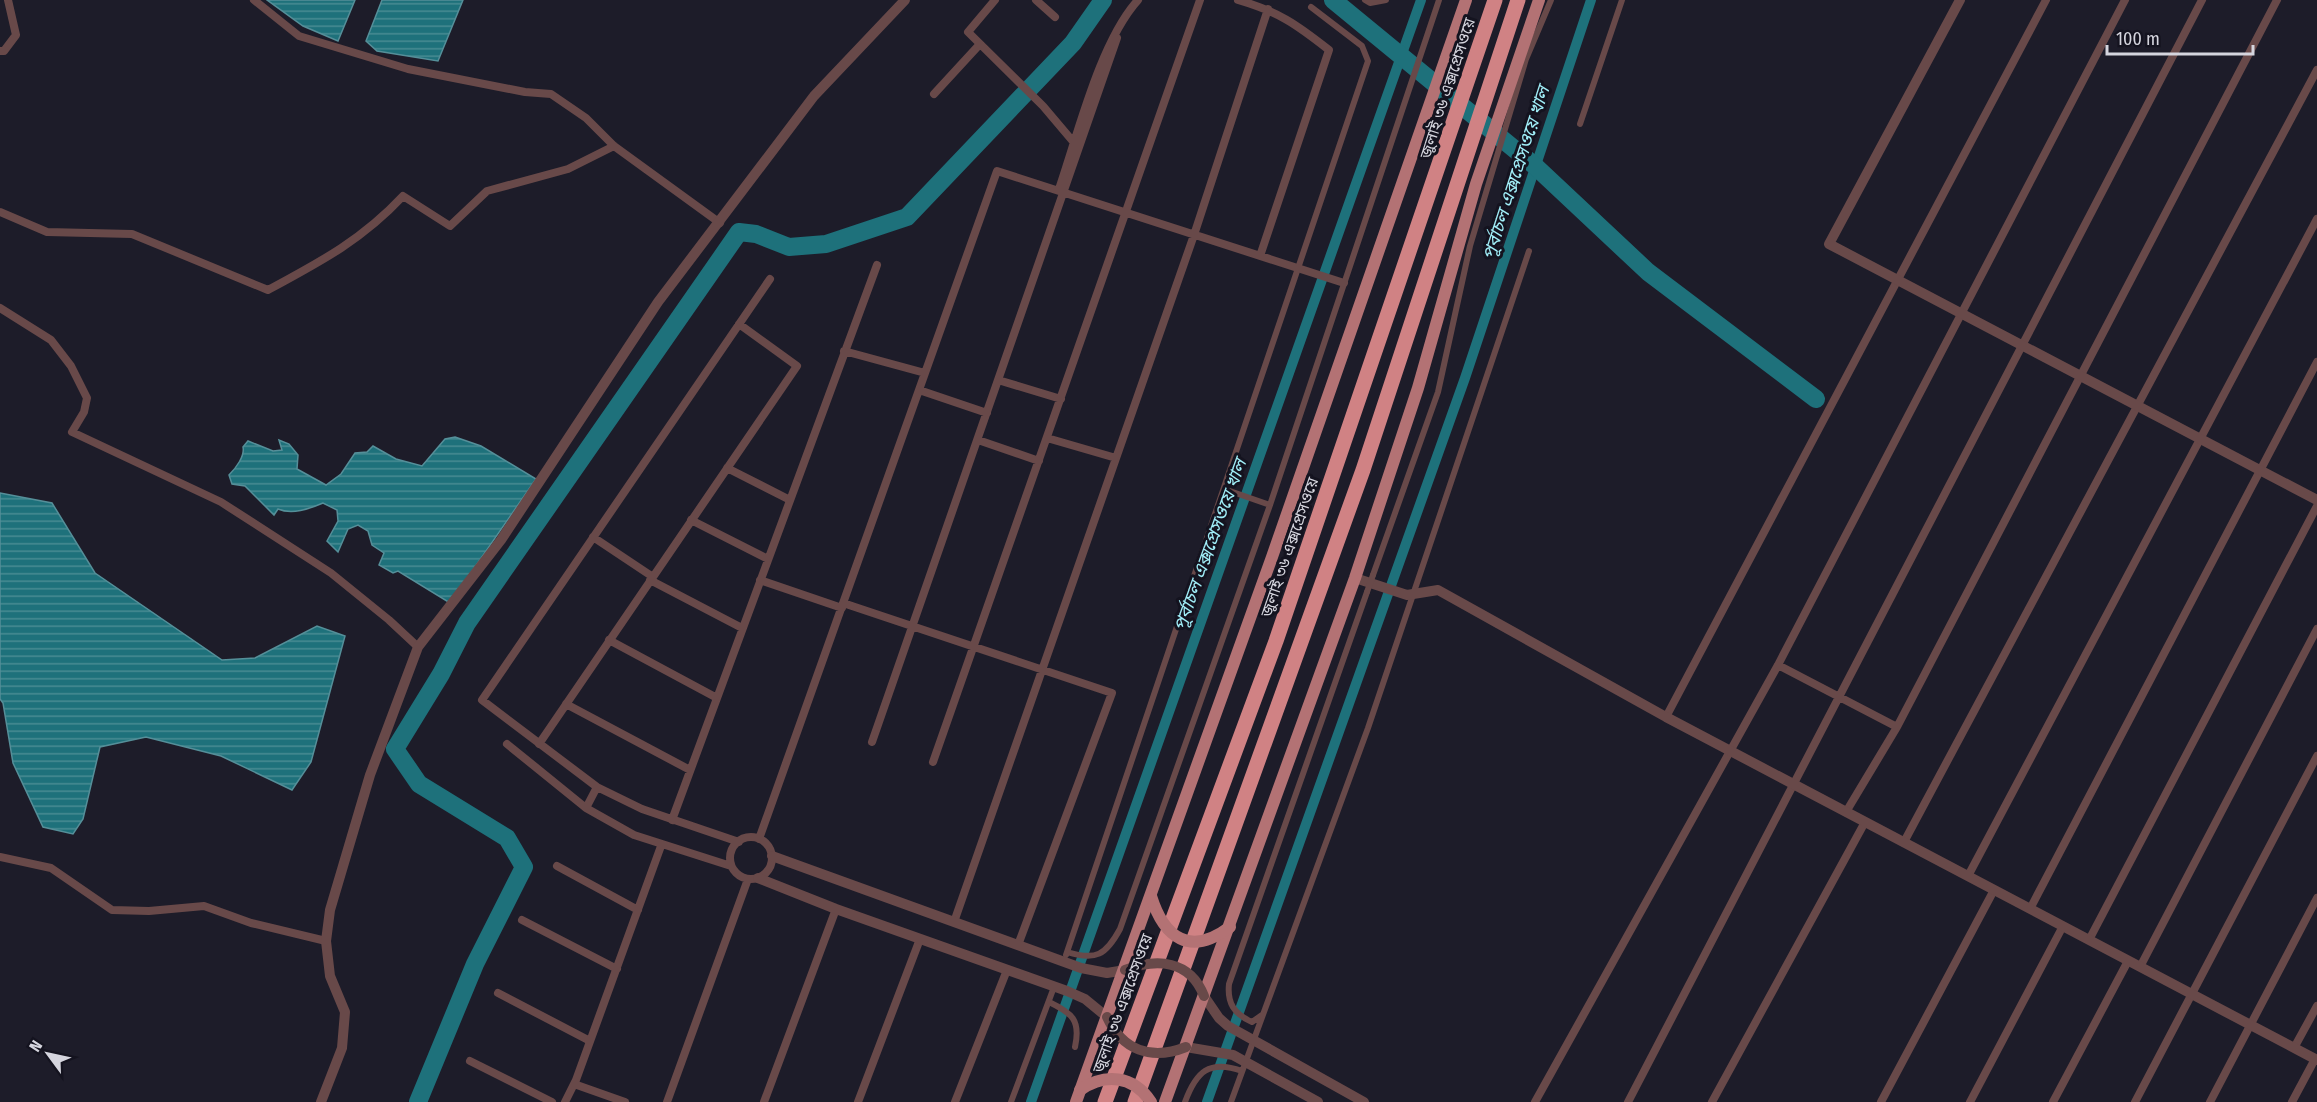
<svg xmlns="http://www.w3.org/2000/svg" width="2317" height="1102" font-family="'Fira Sans Condensed','Noto Sans Bengali',sans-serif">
<defs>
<pattern id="water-rules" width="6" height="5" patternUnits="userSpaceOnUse" patternTransform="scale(1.5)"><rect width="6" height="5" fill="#1e717b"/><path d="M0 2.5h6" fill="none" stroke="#488b93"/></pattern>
</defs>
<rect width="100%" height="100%" fill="#1d1c29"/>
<path fill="url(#water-rules)" stroke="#558f99" stroke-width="1.5" d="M267 0H355L338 41 303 26Z
M382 0H463L438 61 377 51 366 41Z
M455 437 481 446 536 479 450 603 398 571 393 573 379 565 384 553 372 545 368 531 358 525 348 529 338 552 327 541 338 521 337 510 323 503C309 509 292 515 278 509L274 515 245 486 232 484 229 475C236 468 245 456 243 447L248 441 273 451 282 450 279 440 289 444 298 455 297 469 326 485 341 474 355 453 367 452 373 446 396 459 422 466 445 439Z
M0 493 52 503 95 573 222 660 255 658 317 626 345 636 311 762 292 790 221 756 146 737 100 747 83 819 73 834 43 827 13 763 3 703 0 699Z"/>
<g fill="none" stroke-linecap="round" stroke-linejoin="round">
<path stroke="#1e717b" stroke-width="10" d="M1031 1102 1421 0
M1207 1102 1465 378 1591 0"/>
<path stroke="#1e717b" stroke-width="18" d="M1333 0 1535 166 1648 272 1816 399
M418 1102 475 964 524 867 507 838 419 784 395 749 441 674 467 623 739 232 756 234 789 247 826 244 907 217 1073 43 1103 0"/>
<path stroke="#684949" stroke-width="6" d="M1365 0 1370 3 1386 0
M1580 124 1622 0
M1224 489 1270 505
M1373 575 1438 392 1470 246 1526 59 1551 0
M1067 952C1096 961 1106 955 1120 929L1270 505 1439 0
M1066 955 1368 61 1362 46 1311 7
M1262 1015 1252 1022C1234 1014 1227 1003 1229 984L1367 592
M1011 1102 1054 987
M1185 1102C1196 1072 1209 1059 1242 1071
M1231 1102 1368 728 1529 251"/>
<path stroke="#684949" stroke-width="8" d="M254 0 299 36 408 69 525 92 551 94 586 118 614 146 720 223
M995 0 968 32 1043 106 1076 145
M1036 0 1055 17
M1238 0C1279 12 1296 24 1329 50L1260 256
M0 51H4L16 35 8 0
M934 94 980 44
M1059 189C1078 134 1100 42 1138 0
M0 212 47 232 132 234 268 290C320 262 362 240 403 196L450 226 487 191 568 169 614 146
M0 308 51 340 71 366 87 398 84 412 72 432 221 502 331 573 389 620 418 647
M844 351 925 373
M998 380 1061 399
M919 390 987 413
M1047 438 1116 458
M978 440 1039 461
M727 468 790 500
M691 520 768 559
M593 537 653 577
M650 580 742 628
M760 580 842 608
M843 603 1112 693 1018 945
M609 640 717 698
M1778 665 1897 727
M566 704 690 770
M1666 717 2046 0
M872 742 1117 38
M507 744 586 808 634 835 731 866
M539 744 797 366 739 324
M933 762 1200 0
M586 808 597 787
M1846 812 1897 727 2277 0
M672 820 877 265
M730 858a21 21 0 1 1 42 0a21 21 0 1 1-42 0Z
M759 839 997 171 1344 283
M739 842 642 809 597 787 482 700 770 279
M1904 842 2317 70
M0 857 51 868 112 910 149 911 204 906 251 923 326 941
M557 866 638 910
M1968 876 2317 219
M2030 909 2317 362
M522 920 617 969
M954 922 1194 235 1268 9
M2089 940 2317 506
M2140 967 2317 629
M498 993 590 1041
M2294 1048 2317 1006
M470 1061 552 1102
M574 1084 625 1102
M565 1102 576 1080 661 846
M667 1102 748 879
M764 1102 836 909
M858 1102 920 939
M955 1102 1007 970
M1535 1102 1778 665 2125 0
M1628 1102 2202 0
M1712 1102 1865 822
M1881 1102 1994 890
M1970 1102 2063 926
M2053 1102 2128 961
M2135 1102 2317 756
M2210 1102 2317 898
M2292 1102 2315 1059"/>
<path stroke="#684949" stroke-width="10" d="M1960 0 1829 244 2317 500
M1355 578 1407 595 1438 590 1666 717 2317 1060
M772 856 1081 968 1107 973 1125 970
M758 878 836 909 1067 991 1085 999 1107 1017
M1204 996 1219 1018 1228 1026 1364 1102
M1186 1047 1233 1055 1318 1102
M321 1102 342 1048 345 1012 330 976 326 941 330 910 370 775 418 647 501 540 658 302 814 96 905 0"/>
<path stroke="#b37274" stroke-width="12" d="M1076 1102 1272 557 1466 0
M1165 1102 1355 578 1418 388 1476 184 1539 0"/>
<path stroke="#d08284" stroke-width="15" d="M1105 1102 1276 641 1495 0
M1135 1102 1363 470 1518 0"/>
<path stroke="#684949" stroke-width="6" d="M1367 592 1373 575
M1049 1002C1072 1013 1081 1020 1075 1047"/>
<path stroke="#684949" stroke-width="10" d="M1125 970C1157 958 1190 960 1204 996
M1107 1017C1122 1050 1151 1061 1186 1047"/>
<path stroke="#b37274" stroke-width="12" d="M1151 896C1164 938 1190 957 1230 927
M1080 1090C1105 1073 1133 1075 1151 1102"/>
</g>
<g text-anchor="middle" stroke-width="6" stroke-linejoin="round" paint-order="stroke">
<g font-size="16" fill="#d5d5de" stroke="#14131f">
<text transform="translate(1447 88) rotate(-72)" y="6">জুলাই ৩৬ এক্সপ্রেসওয়ে</text>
<text transform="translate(1289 547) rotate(-71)" y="6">জুলাই ৩৬ এক্সপ্রেসওয়ে</text>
<text transform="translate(1122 1003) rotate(-70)" y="6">জুলাই ৩৬ এক্সপ্রেসওয়ে</text>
</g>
<g font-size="18" font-style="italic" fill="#a1eef8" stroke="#14131f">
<text transform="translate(1516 173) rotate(-72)" y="6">পূর্বাচল এক্সপ্রেসওয়ে খাল</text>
<text transform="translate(1210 545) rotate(-70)" y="6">পূর্বাচল এক্সপ্রেসওয়ে খাল</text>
</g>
</g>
<g transform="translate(48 1054) rotate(303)" stroke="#14131f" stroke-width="4.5" paint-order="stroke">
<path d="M0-4.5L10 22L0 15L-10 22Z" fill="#d5d5de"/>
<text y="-9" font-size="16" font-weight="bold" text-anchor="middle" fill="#d5d5de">N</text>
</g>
<path d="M2107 45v9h146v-9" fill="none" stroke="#d5d5de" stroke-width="3"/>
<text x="2116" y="45" font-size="18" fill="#d5d5de" stroke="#14131f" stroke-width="4.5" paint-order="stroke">100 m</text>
</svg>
